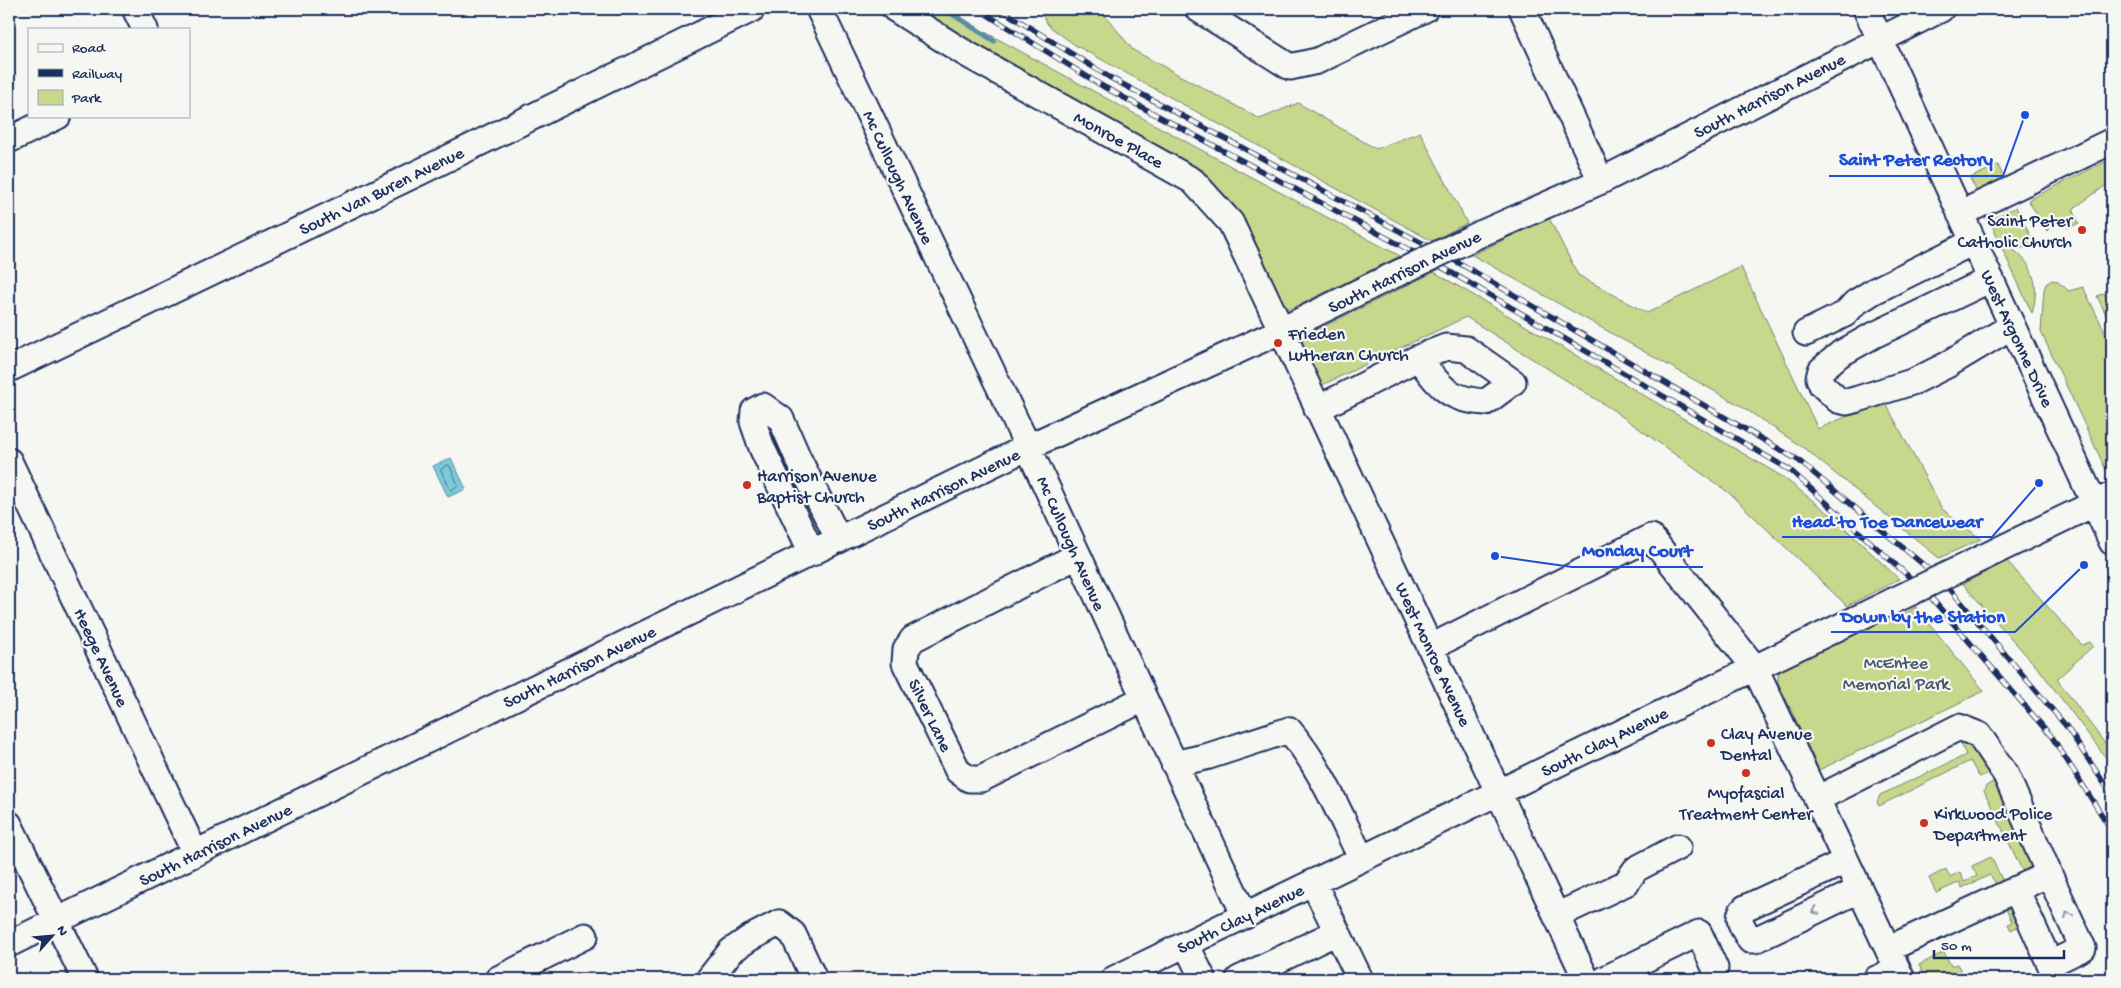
<svg xmlns="http://www.w3.org/2000/svg" width="2121" height="988" font-family="'Gochi Hand',sans-serif">
<rect width="100%" height="100%" fill="#f6f6f2"/>
<filter id="ink" filterUnits="userSpaceOnUse"><feTurbulence type="fractalNoise" baseFrequency=".02" numOctaves="2"/><feDisplacementMap in="SourceGraphic" scale="10" xChannelSelector="R" yChannelSelector="G"/><feConvolveMatrix kernelMatrix="1 2 1 2 8 2 1 2 1" color-interpolation-filters="sRGB"/></filter>
<g filter="url(#ink)">
<path fill="#c7d78b" stroke="#718374" d="M915 9H949L985 32 1236 169 1400 256 1291 309H1286L1282 305 1242 222Z
M1038 9H1100L1133 50 1260 119 1298 103 1376 149 1420 132 1467 223 1432 241 1075 45 1049 26Z
M2105 162 2112 174V181L2073 209 2079 223 2068 228 2062 222H2054L2047 231 2028 200Z
M1998 165 2006 183 1979 196 1970 178Z
M2016 207 2032 239 2031 243 2023 248H2018L1997 237 1990 220Z
M1549 218 1578 275 1647 313 1741 267 1818 429 1884 400 1942 509 1981 539 1939 558 1805 449 1741 406 1472 255Z
M1999 242C2030 255 2042 280 2032 313Z
M1434 272 1783 477 1831 515 1899 579 1847 606 1729 493 1613 410 1466 317 1320 386 1302 344 1304 336Z
M2052 280 2057 281 2069 291 2083 287 2112 346V468L2106 470 2041 332 2044 289 2046 284Z
M2104 293 2112 310V327L2097 296Z
M2007 561 2082 645 2090 642 2093 646 2057 679 2112 753V766L2042 673 1963 584Z
M1916 607 1984 691 1819 770 1778 682V674L1782 668 1895 610 1901 616Z
M1963 741 1967 742 1980 752 1990 772 1980 777 1978 775 1970 761 1879 806 1877 802 1880 795 1966 755 1961 744Z
M1993 782 1997 786 2034 865 2033 868 2024 872 2022 870 1984 791 1986 786Z
M1991 857 2002 879 1997 885 1990 875 1962 888 1960 882 1936 893 1929 878 1946 869 1950 877 1960 872 1964 882 1977 876 1972 866Z
M2010 902 2021 925 2011 930 2008 924 2012 922 2005 907Z
M1944 952 1951 966 1957 964 1961 971 1959 973 1961 978 1926 979 1919 965Z"/>
<path fill="#7bcad7" stroke="#558ca7" d="M451 458 466 489 448 497 433 466Z"/>
<g fill="none" stroke-linecap="round" stroke-linejoin="round">
<path stroke="#416d8e" stroke-width="1" d="M447 465 450 466 458 485 452 490 450 489 441 470Z"/>
<path stroke="#558ca7" stroke-width="5" d="M944 9 994 41"/>
<g stroke="#1b2f5e" stroke-width="29">
<path id="minor" d="M135 9 145 29
M819 9 1028 447 1245 916
M895 9 963 52 1193 181 1231 223 1586 979
M1198 9 1290 67 1317 61 1425 9
M1522 9 1601 181
M1866 9 2112 542
M9 140 58 116
M1960 214 2112 141
M1480 234 1601 181 1941 9
M1991 279 1872 336 1840 354 1821 370 1819 378 1822 385 1838 400 1847 402 1858 399 1915 381 1947 365 2012 326
M1806 333 1845 314 1855 303 1874 291 1973 242
M9 369 422 171 752 9
M1317 409 1418 358 1446 347 1466 349 1513 382 1486 402C1447 400 1440 386 1418 358
M9 461 195 853
M812 553 762 448 753 422 754 411 763 406 781 419 798 458 839 540
M1077 556 913 639 906 649 905 663 958 771 969 779H981L1143 699
M1984 557 2112 495
M1431 647 1651 537 1755 668 1902 979
M1174 764 1209 756 1289 730C1321 767 1340 815 1361 858
M1817 799 1959 727 1979 735 2006 775 2049 874 1888 949
M9 824 85 979
M1846 861 1745 908C1734 918 1744 929 1750 940H1755L1859 890
M1313 882 1360 979
M2016 889 2050 964 2083 948 2049 874
M1556 916 1626 883 1636 869 1678 847
M9 944 1028 447 1280 331 1369 287
M1186 944 1203 979
M498 979 585 936
M709 979 731 951 750 938 779 923 793 934 814 979
M1114 979 1893 601
M1239 979 1337 932
M1605 979 1699 933 1715 968
M1876 979 1897 970"/>
</g>
<use href="#minor" stroke="#f6f6f2" stroke-width="25"/>
<g stroke="#1b2f5e" stroke-width="5.5">
<path id="rail" d="M978 9 1104 87 1445 269 1790 470 1926 592 2052 737 2112 831
M1000 9 1109 77 1454 260 1798 460 1944 582 2066 726 2112 795"/>
</g>
<use href="#rail" stroke="#f6f6f2" stroke-width="4" stroke-dasharray="11" stroke-linecap="butt"/>
<g stroke="#1b2f5e" stroke-width="29" stroke-linecap="butt">
<path id="minor-bridge" d="M1369 287 1480 234
M1893 601 1984 557"/>
</g>
<use href="#minor-bridge" stroke="#f6f6f2" stroke-width="25"/>
</g>
<defs><path id="oneway-chevron" d="M-2-3.5L2.5 0L-2 3.5" fill="none" stroke-width="1.6" stroke-linecap="round" stroke-linejoin="round" transform="scale(1.25)"/></defs>
<g stroke="#8892a8">
<use href="#oneway-chevron" transform="translate(1815 911) rotate(154)"/>
<use href="#oneway-chevron" transform="translate(2068 915) rotate(-115)"/>
</g>
</g>
<g fill="#c8321e" stroke="#f6f6f2" stroke-width="2">
<circle cx="2082" cy="230" r="5"/>
<circle cx="1278" cy="343" r="5"/>
<circle cx="747" cy="485" r="5"/>
<circle cx="1711" cy="743" r="5"/>
<circle cx="1746" cy="773" r="5"/>
<circle cx="1924" cy="823" r="5"/>
</g>
<g text-anchor="middle" stroke-width="4.5" stroke-linejoin="round" paint-order="stroke">
<g font-size="18" fill="#1b2f5e" stroke="#f6f6f2">
<text transform="translate(1769 95) rotate(-27)" y="6">South Harrison Avenue</text>
<text transform="translate(1119 139) rotate(29)" y="6">Monroe Place</text>
<text transform="translate(899 177) rotate(65)" y="6">Mc Cullough Avenue</text>
<text transform="translate(381 190) rotate(-26)" y="6">South Van Buren Avenue</text>
<text transform="translate(1404 271) rotate(-26)" y="6">South Harrison Avenue</text>
<text transform="translate(2018 338) rotate(65)" y="6">West Argonne Drive</text>
<text transform="translate(943 489) rotate(-26)" y="6">South Harrison Avenue</text>
<text transform="translate(1072 543) rotate(66)" y="6">Mc Cullough Avenue</text>
<text transform="translate(1434 654) rotate(65)" y="6">West Monroe Avenue</text>
<text transform="translate(102 657) rotate(65)" y="6">Heege Avenue</text>
<text transform="translate(579 666) rotate(-26)" y="6">South Harrison Avenue</text>
<text transform="translate(931 715) rotate(64)" y="6">Silver Lane</text>
<text transform="translate(1604 741) rotate(-26)" y="6">South Clay Avenue</text>
<text transform="translate(215 844) rotate(-26)" y="6">South Harrison Avenue</text>
<text transform="translate(1240 918) rotate(-26)" y="6">South Clay Avenue</text>
</g>
<g font-size="18" fill="#1b2f5e" stroke="#f6f6f2" text-anchor="start">
<text x="2072" y="226" text-anchor="end">Saint Peter<tspan x="2072" dy="21">Catholic Church</tspan></text>
<text x="1288" y="339">Frieden<tspan x="1288" dy="21">Lutheran Church</tspan></text>
<text x="757" y="481">Harrison Avenue<tspan x="757" dy="21">Baptist Church</tspan></text>
<text x="1721" y="739">Clay Avenue<tspan x="1721" dy="21">Dental</tspan></text>
<text x="1746" y="798" text-anchor="middle">Myofascial<tspan x="1746" dy="21">Treatment Center</tspan></text>
<text x="1934" y="819">Kirkwood Police<tspan x="1934" dy="21">Department</tspan></text>
</g>
<g font-size="18" fill="#465969" stroke="#f6f6f2">
<text x="1896" y="668">McEntee<tspan x="1896" dy="21">Memorial Park</tspan></text>
</g>
</g>
<path fill="none" stroke="#1d4ed8" stroke-width="2" d="M2025 115L2003 176H1829M2039 483L1992 537H1782M1495 556L1572 567H1703M2084 565L2015 632H1831"/>
<g fill="#1d4ed8" stroke="#f6f6f2" stroke-width="2">
<circle cx="2025" cy="115" r="5"/>
<circle cx="2039" cy="483" r="5"/>
<circle cx="1495" cy="556" r="5"/>
<circle cx="2084" cy="565" r="5"/>
</g>
<g font-size="19" text-anchor="middle" font-weight="bold" fill="#1d4ed8" stroke="#f6f6f2" stroke-width="4.5" stroke-linejoin="round" paint-order="stroke">
<text x="1916" y="165">Saint Peter Rectory</text>
<text x="1887" y="527">Head to Toe Dancewear</text>
<text x="1637" y="556">Monclay Court</text>
<text x="1923" y="622">Down by the Station</text>
</g>
<rect width="2121" height="988" fill="none" stroke="#f6f6f2" stroke-width="30"/>
<rect x="15" y="15" width="2091" height="958" fill="none" stroke="#1b2f5e" stroke-width="2" filter="url(#ink)"/>
<rect x="28" y="28" width="162" height="90" fill="#f6f6f2" stroke="#9ea6b7"/>
<rect x="38" y="44" width="25" height="8" fill="#f6f6f2" stroke="#9ea6b7"/>
<text x="72" y="52" font-size="15" fill="#1b2f5e">Road</text>
<rect x="38" y="69" width="25" height="8" fill="#1b2f5e" stroke="#9ea6b7"/>
<text x="72" y="78" font-size="15" fill="#1b2f5e">Railway</text>
<rect x="38" y="90" width="25" height="15" fill="#c7d78b" stroke="#9ea6b7"/>
<text x="72" y="102" font-size="15" fill="#1b2f5e">Park</text>
<g transform="translate(52 936) rotate(63)" stroke="#f6f6f2" stroke-width="4" paint-order="stroke">
<path d="M0-4L9 19L0 12L-9 19Z" fill="#1b2f5e"/>
<text y="-8" font-size="14" font-weight="bold" text-anchor="middle" fill="#1b2f5e">N</text>
</g>
<path d="M1934 950v8h130v-8" fill="none" stroke="#1b2f5e" stroke-width="2.5"/>
<text x="1941" y="950" font-size="15" fill="#1b2f5e" stroke="#f6f6f2" stroke-width="4" paint-order="stroke">50 m</text>
</svg>
